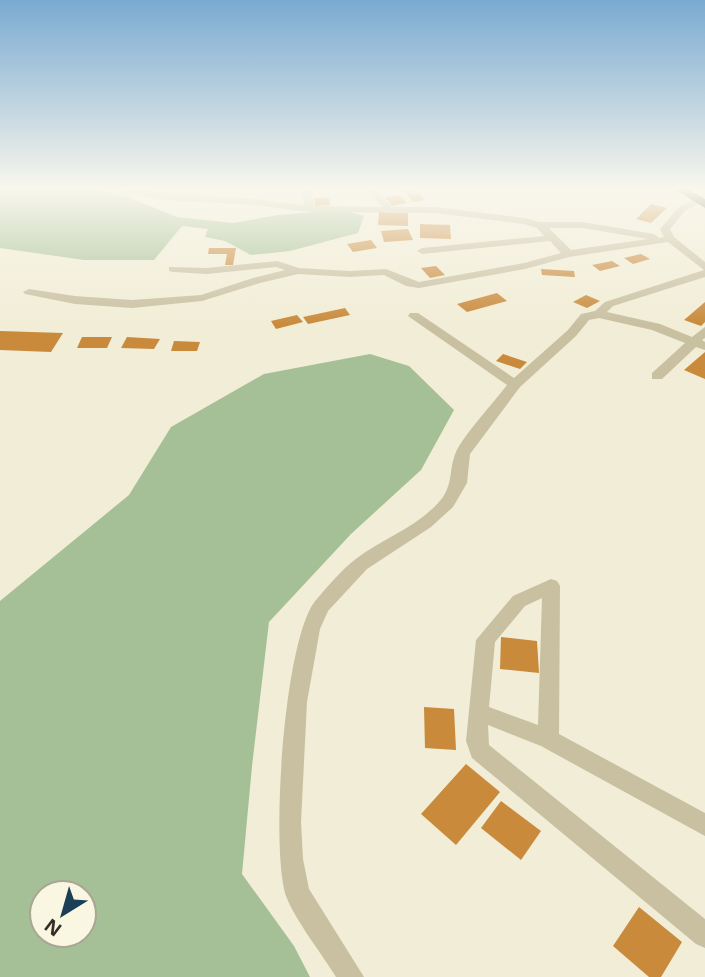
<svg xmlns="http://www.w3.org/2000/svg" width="705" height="977" font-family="'Noto Sans',sans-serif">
<rect width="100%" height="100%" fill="#f1edd6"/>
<path fill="#a5c096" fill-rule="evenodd" d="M0 189H94L130 198 177 217 233 223 278 215 343 210 364 216 358 233 290 251 251 255 225 241 205 237 208 229 182 226 154 260H84L0 248Z
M370 354 409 366 454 410 421 470 351 534 269 622 252 766 242 874 294 946 310 977H0V601L129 495 171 427 264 374ZM84 893V935H42V893Z"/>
<path fill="#c98a3c" d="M402 189H415L425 200 413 202Z
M400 195 407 203 392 206 385 197Z
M314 198H329L330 205 315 206Z
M651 204 667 208 651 223 636 219Z
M379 212 408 213V226L378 225Z
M420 224 450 225 451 239 420 238Z
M408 229 413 240 384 242 381 231Z
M371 240 377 248 353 252 347 244Z
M209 248H236L233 265H225L227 254H208Z
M641 254 650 259 633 264 624 258Z
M612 261 620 266 600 271 592 265Z
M436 266 445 275 430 278 421 268Z
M541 269 574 271 575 277 542 275Z
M497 293 507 301 467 312 457 304Z
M586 295 600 301 587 308 573 302Z
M705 302V322L701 326 684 320Z
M345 308 350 315 308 324 303 317Z
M297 315 303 322 276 329 271 321Z
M0 331 63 333 51 352 0 350Z
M82 337H112L107 348H77Z
M127 337 160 339 154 349 121 348Z
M174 341 200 342 197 351H171Z
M705 352V379L684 370Z
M503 354 527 362 520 369 496 361Z
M501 637 537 641 539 673 500 669Z
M424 707 454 709 456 750 425 748Z
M466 764 500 792 456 845 421 814Z
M501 801 541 831 521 860 481 828Z
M639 907 682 942 661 977H649L613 946Z"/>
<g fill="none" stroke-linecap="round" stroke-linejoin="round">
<path fill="#c9c0a2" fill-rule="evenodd" d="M115 189 255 199 304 205 302 189H311L314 206 382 207 366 189H376L392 207H435L525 218 539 222H583L654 234 659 238 664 237 660 229 679 207 694 199 702 201 685 211 670 229 674 237 705 262V277L613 306 607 312 660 324 692 337 705 327V338L702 340 705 342V350L696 347 662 379H652V373L685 343 652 330 599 318 589 320 576 336 520 387 470 454 467 483 453 507 431 527 367 569 328 611 320 629 307 702 301 822 303 859 309 889 364 977H336C322 954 295 920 286 896 270 848 284 637 316 600 328 586 342 569 357 558 384 538 422 525 443 497 453 482 449 468 456 452 463 436 495 401 507 385L408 316 410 313H418L514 378 568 330 581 314 595 311 605 302 704 270 668 242 569 257 525 269 419 288 406 286 384 275 350 277 298 274 260 283 202 301 132 308 75 304 25 294 23 292 29 289 75 296 132 300 201 295 253 278 285 270 276 267 207 274 173 272 169 271V267L207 268 277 261 299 268 350 271 386 269 419 282 524 263 561 253 550 241 422 254 417 251 422 248 544 236 537 228 524 224 435 213 309 212 255 205 162 200ZM549 228H583L648 239 571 250Z
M551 579 557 581 560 586 559 734 705 813V836L541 746 488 725 489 745 705 919V948L696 944 472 758 466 741 476 640 513 596ZM542 598 538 725 489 707 495 642 525 606Z"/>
<path fill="#554b3b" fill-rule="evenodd" d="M674 189H688L705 199V208Z"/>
</g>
<linearGradient id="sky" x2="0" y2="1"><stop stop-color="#7aaad1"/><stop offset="0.58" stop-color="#f9f7ed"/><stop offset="1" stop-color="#f9f7ed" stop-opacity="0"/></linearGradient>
<rect width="705" height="325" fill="url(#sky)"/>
<g transform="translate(63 914) rotate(217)"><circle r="33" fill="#f9f6e2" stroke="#aaa696" stroke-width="2"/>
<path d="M0-5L12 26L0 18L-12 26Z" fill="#1a3f56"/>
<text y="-10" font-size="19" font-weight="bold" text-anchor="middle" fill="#342e25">N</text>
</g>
</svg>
